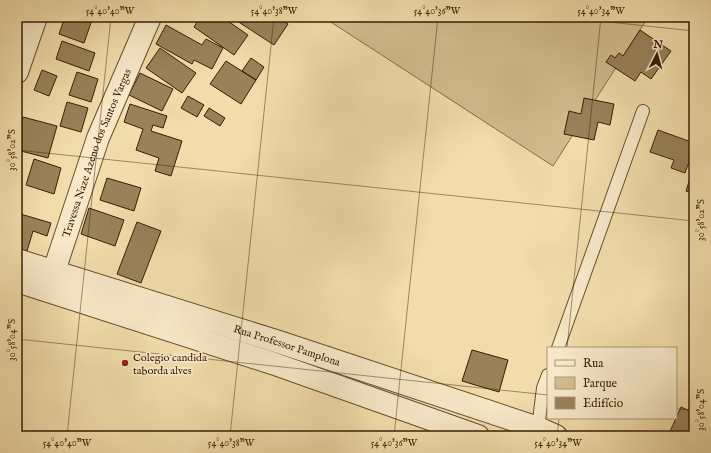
<svg xmlns="http://www.w3.org/2000/svg" width="711" height="453" font-family="'IM FELL English',serif">
<rect width="100%" height="100%" fill="#f2dcab"/>
<filter id="stains"><feTurbulence type="fractalNoise" baseFrequency=".005" numOctaves="4"/><feColorMatrix values="0 0 0 0 .2 0 0 0 0 .09 0 0 0 0 .02 0 0 0 .5 -.17"/></filter>
<radialGradient id="worn" r=".72"><stop offset=".6" stop-color="#630" stop-opacity="0"/><stop offset="1" stop-color="#630" stop-opacity=".3"/></radialGradient>
<path fill="#d2bc8e" stroke="#856d48" d="M323 17H645L647 19 553 166Z"/>
<path fill="#99815a" stroke="#381e03" d="M65 17H93L84 43 59 34Z
M200 17H222L248 35 234 55 194 27Z
M236 17H277L288 24 274 45 234 19Z
M166 25 202 45 206 39 223 48 212 69 194 60 192 64 156 44Z
M640 30 671 51 651 79 641 72 635 81 606 62 611 55 615 58 619 53 623 56Z
M62 41 95 53 89 71 56 59Z
M160 48 196 73 182 93 146 68Z
M251 58 264 67 256 80 242 71Z
M226 61 256 80 241 104 210 84Z
M42 70 57 76 49 96 34 90Z
M77 72 98 79 91 102 69 95Z
M140 73 173 89 162 111 129 95Z
M188 96 204 105 197 117 181 108Z
M584 98 614 104 610 125 598 122 594 140 564 134 569 111 581 114Z
M67 102 88 108 81 132 60 126Z
M130 104 167 116 163 128 153 125 151 131 182 141 171 176 155 171 159 158 136 150 143 129 124 122Z
M209 108 225 118 220 126 204 116Z
M23 117 57 126 48 158 17 150V140Z
M658 130 694 143V148L685 173 671 168 674 160 650 152Z
M34 159 61 168 54 194 26 185Z
M692 172 694 173V194L686 191Z
M107 178 141 188 134 211 100 200Z
M17 188 22 190 17 207Z
M89 208 124 220 115 246 81 234Z
M17 213 51 223 47 236 33 231 27 251 17 248Z
M137 222 161 231 141 283 117 274Z
M472 350 508 360 499 392 462 381Z
M681 407 694 413V436H668Z"/>
<g fill="none" stroke-linecap="round" stroke-linejoin="round">
<g stroke="#664e2d" stroke-width="14">
<path id="lane" d="M558 348 643 111
M538 428 543 388 548 375"/>
</g>
<g stroke="#664e2d" stroke-width="24">
<g id="street">
<path d="M17 72 36 17"/>
<path id="s1" d="M17 260 279 342 538 428 556 436"/>
<path d="M17 281 272 363 478 436"/>
<path id="s2" d="M50 283 98 138 150 17"/>
</g>
</g>
<use href="#lane" stroke="#f7e8c8" stroke-width="12"/>
<use href="#street" stroke="#f7e8c8" stroke-width="22"/>
</g>
<path fill="none" stroke="#381e03" stroke-width="1" stroke-opacity="0.45" d="M562 17 694 31M17 150 694 221M17 339 548 395M567 348 601 17M676 409 694 410M67 436 111 17M230 436 274 17M394 436 438 17M557 436 559 418"/>
<circle fill="#8f2418" stroke="#f7e8c8" stroke-width="1.5" cx="125" cy="363" r="4"/>
<g text-anchor="middle" stroke-width="3.5" stroke-linejoin="round" paint-order="stroke">
<g font-size="11" fill="#381e03" stroke="#f7e8c8">
<text dy="4" stroke="none"><textPath href="#s2" startOffset="138">Travessa Naze Azeno dos Santos Vargas</textPath></text>
<text dy="4" stroke="none"><textPath href="#s1" startOffset="283">Rua Professor Pamplona</textPath></text>
</g>
<g font-size="11" fill="#381e03" stroke="#f7e8c8" text-anchor="start">
<text x="133" y="361">Colegio candida<tspan x="133" dy="13">taborda alves</tspan></text>
</g>
</g>
<rect width="711" height="453" fill="none" stroke="#f2dcab" stroke-width="44"/>
<rect x="547" y="347" width="130" height="72" fill="#f7e8c8" stroke="#ab9779"/>
<rect x="555" y="360" width="20" height="6" fill="#f7e8c8" stroke="#ab9779"/>
<text x="583" y="367" font-size="12" fill="#381e03">Rua</text>
<rect x="555" y="377" width="20" height="12" fill="#d2bc8e" stroke="#ab9779"/>
<text x="583" y="387" font-size="12" fill="#381e03">Parque</text>
<rect x="555" y="397" width="20" height="12" fill="#99815a" stroke="#ab9779"/>
<text x="583" y="407" font-size="12" fill="#381e03">Edifício</text>
<g transform="translate(657 54) rotate(6)" stroke="#f7e8c8" stroke-width="3" paint-order="stroke">
<path d="M0-3L7 15L0 10L-7 15Z" fill="#381e03"/>
<text y="-6" font-size="11" font-weight="bold" text-anchor="middle" fill="#381e03">N</text>
</g>
<rect x="22" y="22" width="667" height="409" fill="none" stroke="#381e03" stroke-width="1.5"/>
<g font-size="10" text-anchor="middle" fill="#381e03">
<text x="110" y="14">54°40'40"W</text>
<text x="274" y="14">54°40'38"W</text>
<text x="437" y="14">54°40'36"W</text>
<text x="601" y="14">54°40'34"W</text>
<text transform="translate(11 150) rotate(-90)" y="4">30°58'02"S</text>
<text transform="translate(700 220) rotate(-90)" y="4">30°58'02"S</text>
<text transform="translate(11 340) rotate(-90)" y="4">30°58'04"S</text>
<text transform="translate(700 410) rotate(-90)" y="4">30°58'04"S</text>
<text x="67" y="446">54°40'40"W</text>
<text x="231" y="446">54°40'38"W</text>
<text x="394" y="446">54°40'36"W</text>
<text x="558" y="446">54°40'34"W</text>
</g>
<rect width="100%" height="100%" filter="url(#stains)"/>
<rect width="100%" height="100%" fill="url(#worn)"/>
</svg>
